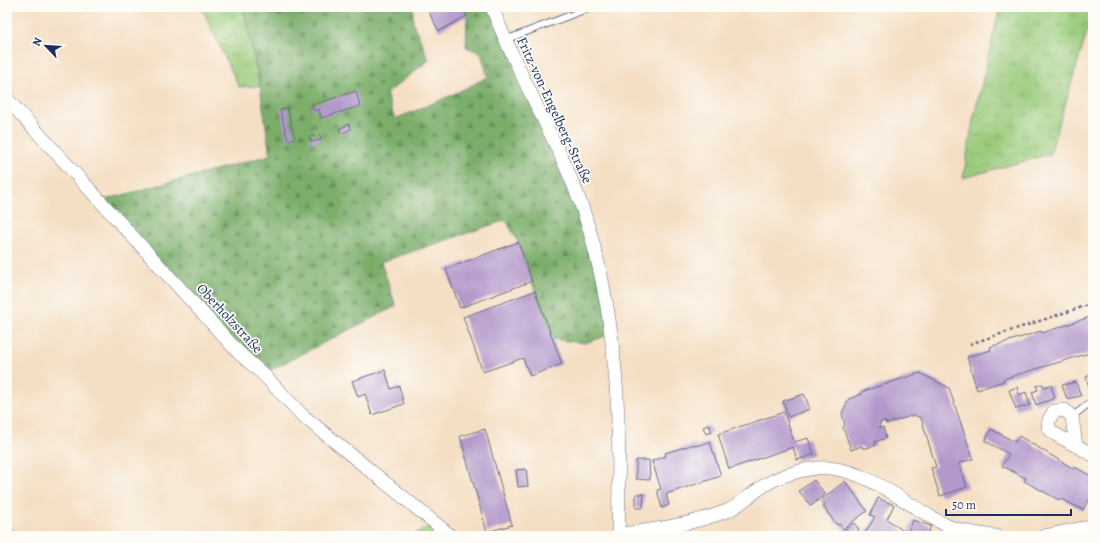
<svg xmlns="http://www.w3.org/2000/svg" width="1100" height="543" font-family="Alegreya,serif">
<defs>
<pattern id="grass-tufts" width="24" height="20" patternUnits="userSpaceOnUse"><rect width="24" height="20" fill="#9aca7a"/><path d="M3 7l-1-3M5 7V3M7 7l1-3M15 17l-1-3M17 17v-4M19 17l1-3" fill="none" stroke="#7da467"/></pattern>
<pattern id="forest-firs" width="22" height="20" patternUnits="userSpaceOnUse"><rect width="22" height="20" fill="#7bae6a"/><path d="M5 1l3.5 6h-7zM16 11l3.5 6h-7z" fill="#648e5a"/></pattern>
</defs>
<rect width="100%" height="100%" fill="#fdfcf7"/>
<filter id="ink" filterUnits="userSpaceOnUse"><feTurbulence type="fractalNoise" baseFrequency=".025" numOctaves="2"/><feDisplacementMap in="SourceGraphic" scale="8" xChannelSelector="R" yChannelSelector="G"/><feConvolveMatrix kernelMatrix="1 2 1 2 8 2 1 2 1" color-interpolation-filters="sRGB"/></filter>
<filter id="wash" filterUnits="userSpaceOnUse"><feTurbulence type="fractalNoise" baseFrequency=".012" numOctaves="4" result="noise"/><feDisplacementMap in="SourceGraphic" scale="16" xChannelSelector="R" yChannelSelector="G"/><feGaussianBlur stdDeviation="0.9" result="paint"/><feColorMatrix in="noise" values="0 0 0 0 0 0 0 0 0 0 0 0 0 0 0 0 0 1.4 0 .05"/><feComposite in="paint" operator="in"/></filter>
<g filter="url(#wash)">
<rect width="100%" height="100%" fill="#f5dfc4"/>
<path fill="url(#grass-tufts)" stroke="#5a7c6c" d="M201 7H243L260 86 239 87Z
M1000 7H1093V12L1050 154 963 178 973 120Z
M436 523 451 536H411Z
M7 524 19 536H7Z"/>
<path fill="url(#forest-firs)" stroke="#4b6e64" d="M243 7H413V23L429 60 386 94 395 119 450 96 488 77 481 53 466 47 467 16 462 7H492L585 216 612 334 585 343 552 339 518 242 506 220 381 262 396 306 263 374 101 201 270 155 260 86Z"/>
<g id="blocks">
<path fill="#b298cb" d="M431 7H462L467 16 439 31 427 9Z
M356 91 360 106 321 118 319 109 314 111 312 105Z
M287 108 295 138 288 140 280 110Z
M349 124 351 129 341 134 339 129Z
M320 135 321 140 311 142 310 139 309 137Z
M518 242 532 281 460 308 446 269Z
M535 291 562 364 530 376 523 358 483 372 463 317Z
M1090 317 1093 325V352L1003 379 1004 381 977 390 967 357 991 350 990 347 1041 331 1042 333Z
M385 370 391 389 399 386 404 404 372 415 365 394 358 397 352 381Z
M920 373 949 388 973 459 959 463 967 487 940 496 931 468 936 467 921 418 914 415 886 424 885 421 881 422 879 426 880 428 883 427 886 438 875 442 876 445 863 449 862 446 851 450 843 427 845 425 842 413 849 399 862 394 861 392Z
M1093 374V389L1090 390 1086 377Z
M1076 382 1081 396 1067 399 1062 385Z
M1043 384 1044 387 1051 385 1055 398 1036 405 1032 392 1038 390 1036 386Z
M1017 387 1019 395 1026 392 1030 405 1016 409 1009 390Z
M804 394 810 409 788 417 783 401Z
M784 412 794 442 808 438 814 454 797 460 793 447 729 469 718 434Z
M709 425 712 432 706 434 703 427Z
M485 429 512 525 487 532 460 436Z
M991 429 1015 442 1019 436 1074 469 1075 467 1093 477V493L1083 510 1060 498 1059 500 1024 481 1026 478 1002 466 1009 454 985 441Z
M710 442 721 476 666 494 669 505 662 508 657 490 661 489 652 461 666 456 665 453 695 444V446Z
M636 460H649L650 480 636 479Z
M526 469 528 486 518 487 516 470Z
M814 480 825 494 811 506 799 491Z
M845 481 867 511 843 529 839 524 837 525 830 516 823 506 825 505 821 500Z
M636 494H644L643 508H636Z
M878 498 894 505 887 519 905 532 902 536H863L875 517 870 515Z
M913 520 931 526 927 536H907Z
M854 523 859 530 853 535 854 536H845L842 532Z"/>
</g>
</g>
<g filter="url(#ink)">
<use href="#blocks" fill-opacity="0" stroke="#676d82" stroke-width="1"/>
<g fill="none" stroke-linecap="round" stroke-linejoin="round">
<g stroke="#676d82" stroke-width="8">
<path id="service" d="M505 40 592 7
M1072 417 1093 400"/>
</g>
<g stroke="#676d82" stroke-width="14">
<path id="minor" d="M492 7C519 79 561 144 585 216 619 320 621 428 618 536
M7 99 240 354 263 374 302 415 451 536
M1076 446 1072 417 1065 410 1054 411 1049 420 1048 427 1053 433 1093 455
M618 535C656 529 690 525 727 511 739 506 749 496 759 489 776 476 809 466 830 468 874 473 908 507 946 525 961 532 980 534 996 536
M1044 536 1093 526"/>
</g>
<path stroke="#676d82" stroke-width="2.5" stroke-dasharray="3 3" stroke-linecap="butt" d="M970 344 1091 304 1093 307"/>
<use href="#service" stroke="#fff" stroke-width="6"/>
<use href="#minor" stroke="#fff" stroke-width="13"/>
</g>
</g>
<g text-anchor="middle" stroke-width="3.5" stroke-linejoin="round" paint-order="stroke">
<g font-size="14" fill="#1b2f5e" stroke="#fdfcf7">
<text transform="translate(555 110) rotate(65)" y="5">Fritz-von-Engelberg-Straße</text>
<text transform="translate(230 318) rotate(47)" y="5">Oberholzstraße</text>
</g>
</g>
<rect width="1100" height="543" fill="none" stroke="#fdfcf7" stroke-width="24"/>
<g transform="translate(46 46) rotate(295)" stroke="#fdfcf7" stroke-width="3" paint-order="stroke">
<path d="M0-3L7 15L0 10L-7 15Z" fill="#1b2f5e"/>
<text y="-6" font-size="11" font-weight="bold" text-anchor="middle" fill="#1b2f5e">N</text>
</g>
<path d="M946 509v6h125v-6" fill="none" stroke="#1b2f5e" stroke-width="2"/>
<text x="952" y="509" font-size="12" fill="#1b2f5e" stroke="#fdfcf7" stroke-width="3" paint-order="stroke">50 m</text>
</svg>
